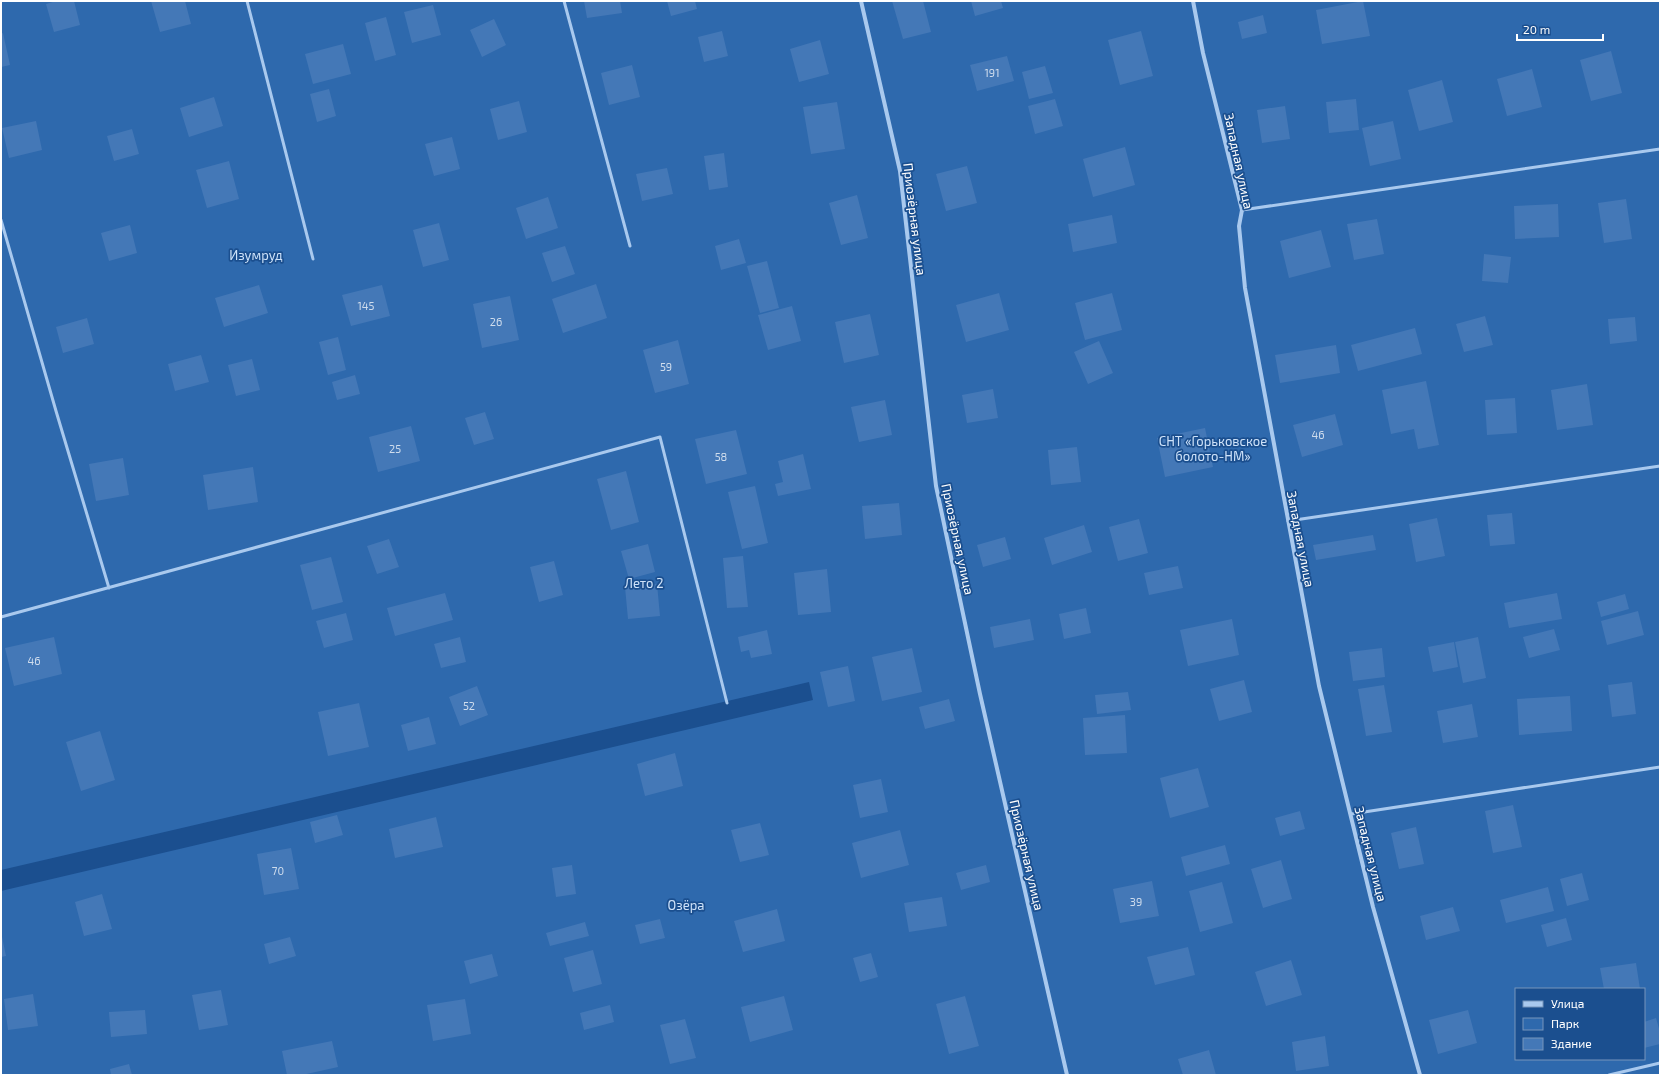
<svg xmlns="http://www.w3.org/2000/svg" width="1661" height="1076" font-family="'Exo 2',sans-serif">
<rect width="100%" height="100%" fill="#1b4f8f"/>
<path fill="#2e69ad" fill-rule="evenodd" d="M1 1H1660V1075H1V891L813 700 809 682 1 870ZM1516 989H1644V1059H1516Z"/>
<path fill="#4478b7" d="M56 1H74L80 25 54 32 46 4Z
M151 1H185L191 24 160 32Z
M584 1H620L622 13 587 18Z
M667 1H695L697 9 671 16Z
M892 1H923L931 32 903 39Z
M971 1H1001L1003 8 975 16Z
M1363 1 1370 36 1322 44 1316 10Z
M433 5 441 35 412 43 404 12Z
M1263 15 1267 33 1242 39 1238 22Z
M386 17 396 55 375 61 365 23Z
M494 19 506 45 482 57 470 30Z
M722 31 728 56 704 62 698 37Z
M1141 31 1153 76 1120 85 1108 40Z
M3 33 10 65 1 67V34Z
M820 40 829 74 799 82 790 49Z
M343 44 351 74 313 84 305 54Z
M1611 51 1622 93 1591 101 1580 60Z
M1007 56 1014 81 977 91 970 65Z
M632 65 640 97 609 105 601 73Z
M1045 66 1053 93 1029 99 1022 72Z
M1532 69 1542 107 1507 116 1497 79Z
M1442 80 1453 122 1419 131 1408 90Z
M329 89 336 116 317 122 310 94Z
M214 97 223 126 189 137 180 108Z
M1055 99 1063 126 1035 134 1028 106Z
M1356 99 1359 130 1329 133 1326 102Z
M519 101 527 132 498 140 490 109Z
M837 102 845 149 811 154 803 107Z
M1285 106 1290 139 1262 143 1257 110Z
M36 121 42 150 9 158 2 128Z
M1393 121 1401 159 1370 166 1362 128Z
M132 129 139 154 114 161 107 136Z
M452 137 460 169 434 176 425 144Z
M1125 147 1135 185 1093 197 1083 159Z
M724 153 728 187 709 190 704 156Z
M229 161 239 199 207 208 196 170Z
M967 166 977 203 946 211 936 174Z
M667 168 673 194 642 201 636 174Z
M857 195 868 238 841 245 829 203Z
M548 197 558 228 526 239 516 208Z
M1626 199 1632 239 1604 243 1598 203Z
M1558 204 1559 237 1515 239 1514 206Z
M1112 215 1117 243 1073 252 1068 224Z
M1377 219 1384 254 1354 260 1347 224Z
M439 223 449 260 423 267 413 230Z
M130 225 137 253 109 261 101 233Z
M1321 230 1331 267 1289 278 1280 241Z
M739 239 746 263 721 270 715 246Z
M565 246 575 274 552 282 542 253Z
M1484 254 1511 257 1508 283 1482 281Z
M767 261 779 308 760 313 747 266Z
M596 284 607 318 563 333 552 299Z
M259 285 268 313 224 327 215 298Z
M382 285 390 316 351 326 342 295Z
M999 293 1009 330 966 342 956 305Z
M1112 293 1122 330 1085 340 1075 303Z
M510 296 519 340 482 348 473 304Z
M792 306 801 341 768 350 758 315Z
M870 314 879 355 844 363 835 322Z
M1485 316 1493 345 1464 352 1456 324Z
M1635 317 1637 341 1610 344 1608 319Z
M87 318 94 344 63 353 56 327Z
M1415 328 1422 354 1358 371 1351 345Z
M338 337 346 370 328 375 319 342Z
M678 340 689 384 655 393 643 350Z
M1099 341 1113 373 1088 384 1074 352Z
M1336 345 1340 373 1280 383 1275 355Z
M201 355 209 382 175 391 168 364Z
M252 359 260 390 236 396 228 365Z
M355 375 360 394 337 400 332 382Z
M1426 381 1439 445 1418 449 1414 429 1391 434 1382 390Z
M1587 384 1593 425 1557 430 1551 390Z
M993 389 998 418 967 423 962 395Z
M1515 398 1517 433 1487 435 1485 400Z
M885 400 892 435 859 442 851 407Z
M485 412 494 439 474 445 465 418Z
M1335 414 1343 445 1302 457 1293 425Z
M411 426 420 461 378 472 369 437Z
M1205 428 1213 467 1165 477 1157 438Z
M736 430 747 474 706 484 695 439Z
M1077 447 1081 482 1051 485 1048 450Z
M803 454 811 489 778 496 775 484 783 482 778 461Z
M123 458 129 495 96 501 89 464Z
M253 467 258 502 208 510 203 475Z
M626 471 639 522 611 530 597 479Z
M755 486 768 543 742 549 728 492Z
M899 503 902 535 865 539 862 506Z
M1512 513 1515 544 1490 546 1487 515Z
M1437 518 1445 556 1416 562 1409 524Z
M1139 519 1148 553 1118 561 1109 527Z
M1084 525 1092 552 1052 565 1044 538Z
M1373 535 1376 550 1316 560 1313 545Z
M1005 537 1011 559 983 567 977 545Z
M389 539 399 567 377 574 367 546Z
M648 544 655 572 629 579 621 551Z
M743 556 748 607 727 608 723 558Z
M331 557 343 602 312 610 300 565Z
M554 561 563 595 539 602 530 567Z
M1178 566 1183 588 1149 595 1144 573Z
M827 569 831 612 798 615 794 573Z
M657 584 660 616 628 619 625 587Z
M445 593 453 620 395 636 387 608Z
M1557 593 1562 619 1509 628 1504 603Z
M1625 594 1629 609 1601 617 1597 602Z
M1086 608 1091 633 1064 639 1059 614Z
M1638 611 1644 635 1607 645 1601 621Z
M346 613 353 640 324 648 316 621Z
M1030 619 1034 640 994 648 990 627Z
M1232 619 1239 655 1188 666 1180 630Z
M1554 629 1560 650 1529 658 1523 637Z
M767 630 772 654 751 658 749 650 741 652 738 637Z
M54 637 62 674 14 686 5 648Z
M460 637 466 662 441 668 434 644Z
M1478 637 1486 678 1463 683 1455 642Z
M1454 642 1458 667 1433 672 1428 647Z
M912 648 922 692 882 701 872 657Z
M1382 648 1385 677 1353 681 1349 652Z
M848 666 855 701 828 707 820 672Z
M1244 680 1252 712 1219 721 1210 689Z
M1632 682 1636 714 1612 717 1608 685Z
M1384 685 1392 732 1366 736 1358 689Z
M477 686 488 715 460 726 449 697Z
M1128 692 1131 710 1097 714 1095 695Z
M1570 696 1572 731 1519 735 1517 699Z
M949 699 955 721 925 729 919 707Z
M359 703 369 747 328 756 318 712Z
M1472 704 1478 737 1443 743 1437 711Z
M1125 715 1127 753 1085 755 1083 718Z
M429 717 436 744 408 751 401 725Z
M100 731 115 780 81 791 66 742Z
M675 753 683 786 645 796 637 764Z
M1198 768 1209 807 1170 818 1160 778Z
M881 779 888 812 860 818 853 785Z
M1513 805 1522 847 1493 853 1485 811Z
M1300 811 1305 829 1280 836 1275 818Z
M337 815 343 835 315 843 310 822Z
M436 817 443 847 395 858 389 829Z
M760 823 769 855 740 862 731 830Z
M1416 827 1424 864 1399 869 1391 833Z
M900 830 909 865 861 878 852 843Z
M1225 845 1230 864 1186 876 1181 857Z
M291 848 299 889 264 895 257 854Z
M1281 860 1292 899 1263 908 1251 869Z
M572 865 576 894 556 897 552 868Z
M986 865 990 882 961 890 956 873Z
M1582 873 1589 900 1567 906 1560 879Z
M1152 881 1159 916 1120 923 1113 889Z
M1222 882 1233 923 1200 932 1189 891Z
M1548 887 1554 911 1506 923 1500 900Z
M102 894 112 929 84 936 75 902Z
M942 897 947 926 909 932 904 903Z
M1453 907 1460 931 1426 940 1420 916Z
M777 909 785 941 743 952 734 921Z
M1566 918 1572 940 1547 947 1541 925Z
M660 919 665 938 640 944 635 925Z
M585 922 589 936 550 946 546 933Z
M1 932 6 956 1 957Z
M290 937 296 956 269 964 264 944Z
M1188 947 1195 975 1155 985 1147 957Z
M593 950 602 984 573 992 564 958Z
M871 953 878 977 860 982 853 958Z
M492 954 498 976 470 984 464 961Z
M1291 960 1302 995 1266 1006 1255 972Z
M1636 963 1640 989H1604L1600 968Z
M221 990 228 1025 199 1030 192 995Z
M33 994 38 1026 8 1030 4 999Z
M784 996 793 1030 750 1042 741 1007Z
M965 996 979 1046 949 1054 936 1004Z
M465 999 471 1034 433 1041 427 1005Z
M610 1005 614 1022 584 1030 580 1013Z
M145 1010 147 1034 111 1037 109 1012Z
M1468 1010 1477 1043 1438 1054 1429 1020Z
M1656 1018 1660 1032V1044L1644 1048V1022Z
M685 1019 696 1058 670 1064 660 1025Z
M1325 1036 1329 1066 1296 1071 1292 1042Z
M332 1041 338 1067 302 1075H287L282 1051Z
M1209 1050 1216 1075H1183L1178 1059Z
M129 1064 132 1075H111L110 1069Z"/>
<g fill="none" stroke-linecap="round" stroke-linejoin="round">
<path stroke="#a9c9ee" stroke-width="3" d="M247 1 313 259
M564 1 630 246
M1242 210 1660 149
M1 220 56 411 109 588
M1288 521 1660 466
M1 617 660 437 727 703
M1351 814 1660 767
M1609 1075 1660 1063"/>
<path stroke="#a9c9ee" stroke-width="4" d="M861 1 900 171 936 486 980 694 1067 1075
M1193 1 1203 53 1242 210 1239 226 1245 288 1319 686 1373 907 1420 1075"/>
</g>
<g text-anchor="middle" stroke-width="3.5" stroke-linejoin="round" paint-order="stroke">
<g font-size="11" fill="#d0dded">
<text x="992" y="77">191</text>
<text x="366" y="310">145</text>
<text x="496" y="326">26</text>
<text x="666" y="371">59</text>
<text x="1318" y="439">46</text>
<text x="395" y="453">25</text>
<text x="721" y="461">58</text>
<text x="34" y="665">46</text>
<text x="469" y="710">52</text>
<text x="278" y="875">70</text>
<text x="1136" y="906">39</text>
</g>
<g font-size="13" fill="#fff" stroke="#1b4f8f">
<text transform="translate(1239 161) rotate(78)" y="5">Западная улица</text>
<text transform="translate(915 219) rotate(83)" y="5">Приозёрная улица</text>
<text transform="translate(958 539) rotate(78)" y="5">Приозёрная улица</text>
<text transform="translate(1301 539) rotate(79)" y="5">Западная улица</text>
<text transform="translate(1371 854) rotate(76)" y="5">Западная улица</text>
<text transform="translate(1027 855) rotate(77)" y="5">Приозёрная улица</text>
</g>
<g font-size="13" fill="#cfe3fa" stroke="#1b4f8f">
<text x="256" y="260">Изумруд</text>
<text x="1213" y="446">СНТ «Горьковское<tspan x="1213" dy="15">болото-НМ»</tspan></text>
<text x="644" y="588">Лето 2</text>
<text x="686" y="910">Озёра</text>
</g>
</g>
<rect width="1661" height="1076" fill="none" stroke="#ffffff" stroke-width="4"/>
<rect x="1515" y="988" width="130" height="72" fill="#1b4f8f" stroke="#7695bc"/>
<rect x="1523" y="1001" width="20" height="6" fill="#a9c9ee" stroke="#7695bc"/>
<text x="1551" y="1008" font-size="12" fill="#ffffff">Улица</text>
<rect x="1523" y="1018" width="20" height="12" fill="#2e69ad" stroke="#7695bc"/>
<text x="1551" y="1028" font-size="12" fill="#ffffff">Парк</text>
<rect x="1523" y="1038" width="20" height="12" fill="#4478b7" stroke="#7695bc"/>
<text x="1551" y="1048" font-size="12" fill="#ffffff">Здание</text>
<path d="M1517 34v6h86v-6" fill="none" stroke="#ffffff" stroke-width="2"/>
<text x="1523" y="34" font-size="12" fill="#ffffff" stroke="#1b4f8f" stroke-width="3" paint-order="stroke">20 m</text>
</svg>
